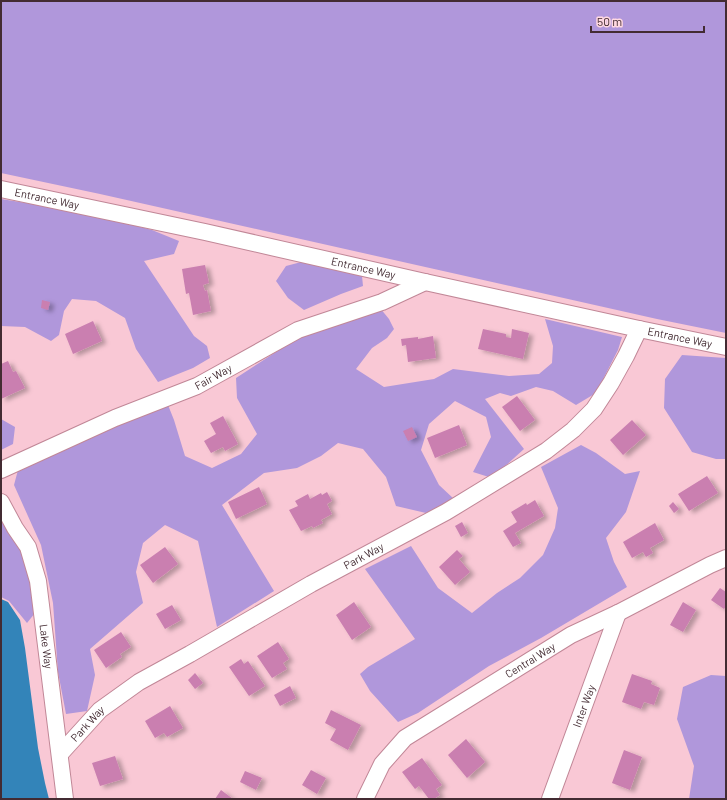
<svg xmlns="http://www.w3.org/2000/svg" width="727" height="800" font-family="Barlow,sans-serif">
<defs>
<filter id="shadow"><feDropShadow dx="4.5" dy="2.5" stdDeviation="2" flood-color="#0004"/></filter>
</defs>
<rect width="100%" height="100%" fill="#f9c8d5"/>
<path fill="#b097db" d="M1 1H726V333L657 319 100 194 1 173Z
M1 199 83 212 152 230 179 241 174 254 144 261 194 336 207 346 210 358 193 368 158 382 136 349 125 318 96 301 72 299 64 311 59 335 51 341 25 327 1 326Z
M309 260 339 268 362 276 363 286 341 294 304 310 288 298 276 281 286 266Z
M380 308 389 319 394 329 387 338 372 348 356 369 384 387 434 379 453 369 509 376 539 374 552 363 553 346 545 319 622 337 618 350 596 393 576 405 553 391 536 387 511 396 500 393 485 399 524 449 492 478 473 472 491 437 486 417 455 401 429 424 421 450 439 485 454 499 426 513 396 506 386 477 363 449 338 443 321 456 297 468 264 473 222 505 274 591 217 627 198 541 165 525 143 543 136 572 143 603 90 649 95 675 87 711 66 714 58 672 53 603 41 545 14 485 18 470 33 461 168 405 174 420 185 456 212 468 241 454 257 434 237 398 236 378 293 341 326 327Z
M682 355 726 358V459H716L692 452 664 408 665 379Z
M1 419 15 427 13 444 1 450Z
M581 445 596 453 625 474 640 471 626 512 606 538 614 562 627 587 541 638 489 666 418 713 398 722 370 691 360 674 368 667 415 639 365 569 411 546 438 588 472 613 497 593 520 578 543 555 555 528 558 508 541 467Z
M1 510 24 547 36 597 35 613 27 623 9 601 1 597Z
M711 675 726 676V799H689L694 766 677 719 683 687Z"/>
<path fill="#3384b9" d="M1 599 8 602 20 620 25 648 38 748 45 783 49 799H1Z"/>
<path fill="#ca7fb0" filter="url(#shadow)" d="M205 265 209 283 203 285 205 291 207 290 211 311 193 315 189 293 186 294 182 269Z
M42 300 50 302 48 310 41 308Z
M93 321 102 341 73 354 65 334Z
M483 329 506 334V337L511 338 512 329 529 333 523 359 478 349Z
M433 336 436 358 408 362 406 345 402 346 401 339 418 337V339Z
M8 361 13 372 16 371 25 388 1 399V364Z
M517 396 535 420 520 431 502 407Z
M223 416 238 444 225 451 223 447 211 453 204 441 216 434 210 423Z
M632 420 646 435 623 455 610 440Z
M459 425 467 445 435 458 427 438Z
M412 427 417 437 408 441 403 431Z
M707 476 718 493 689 511 678 494Z
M259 487 267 504 236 519 228 502Z
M327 492 332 501 327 504 332 514 321 520 323 523 313 528 312 526 301 531 289 510 298 506 295 501 308 494 310 499 321 493 322 495Z
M535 500 544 516 515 533 521 543 513 547 503 531 517 522 511 512 526 503 527 505Z
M673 502 679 509 674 513 669 506Z
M462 522 468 533 461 537 455 526Z
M655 523 664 540 650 548 653 553 646 557 643 552 632 558 623 542Z
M165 547 178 564 153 583 140 565Z
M457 550 463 556 459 559 470 572 455 585 439 567Z
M720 588 726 592V606L724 609 711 600Z
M354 602 371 627 352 640 336 615Z
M683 602 696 610 683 632 670 625Z
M172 605 181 620 165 629 156 614Z
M121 632 131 647 120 654 122 657 106 668 94 650Z
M278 642 289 659 283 663 287 669 272 678 257 656Z
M241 659 244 664 248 661 265 686 249 696 229 667Z
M195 673 203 683 195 689 188 680Z
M632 674 652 681 651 684 660 688 654 705 644 702 641 709 622 702Z
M290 686 296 698 280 706 274 695Z
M170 706 183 728 167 737 164 733 155 738 145 721Z
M331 710 361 725 348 750 330 740 336 729 325 723Z
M466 739 485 762 467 778 448 755Z
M624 750 642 757 630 790 612 783Z
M115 756 123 779 100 786 92 763Z
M422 758 442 785 436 789 440 795 434 799H429L419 786 415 789 402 772Z
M311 770 326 778 317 794 302 785Z
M245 771 262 778 256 790 240 782Z
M221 790 233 799H215Z"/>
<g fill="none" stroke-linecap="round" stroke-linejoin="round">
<g stroke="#c18797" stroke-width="18">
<g id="minor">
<path id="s1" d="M1 189 205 232 425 282 639 329 726 347"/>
<path id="s2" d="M1 470 115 418 197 386 298 330 382 302 425 282"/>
<path id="s3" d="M1 502 15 528 28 547 38 581 65 799"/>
<path id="s4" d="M60 754 100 710 139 682 190 654 311 584 446 512 546 451 573 430 594 409 611 383 626 356 639 329"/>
<path id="s5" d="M365 799 382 764 405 738 571 635 618 613 710 565 726 558"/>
<path id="s6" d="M550 799 618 613"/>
</g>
</g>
<use href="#minor" stroke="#fff" stroke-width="16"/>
</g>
<g text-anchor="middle" stroke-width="3" stroke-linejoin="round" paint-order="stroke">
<g font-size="11" fill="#432b32" stroke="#ffd9e2">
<text dy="4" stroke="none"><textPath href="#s1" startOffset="47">Entrance Way</textPath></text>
<text dy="4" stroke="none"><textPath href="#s1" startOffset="371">Entrance Way</textPath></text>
<text dy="4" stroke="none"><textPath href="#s1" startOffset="695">Entrance Way</textPath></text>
<text dy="4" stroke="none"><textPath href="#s2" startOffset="232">Fair Way</textPath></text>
<text dy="4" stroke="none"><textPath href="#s4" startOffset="365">Park Way</textPath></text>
<text dy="4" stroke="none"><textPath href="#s3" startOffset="154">Lake Way</textPath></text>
<text dy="4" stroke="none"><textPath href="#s5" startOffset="221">Central Way</textPath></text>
<text dy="4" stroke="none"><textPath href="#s6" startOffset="99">Inter Way</textPath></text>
<text dy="4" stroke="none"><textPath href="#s4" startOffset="41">Park Way</textPath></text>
</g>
</g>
<rect width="727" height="800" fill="none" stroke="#432b32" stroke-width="4"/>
<path d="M591 26v6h113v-6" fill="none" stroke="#432b32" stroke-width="2"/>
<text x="597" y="26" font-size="12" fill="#432b32" stroke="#ffd9e2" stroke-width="3" paint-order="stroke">50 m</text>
</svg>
